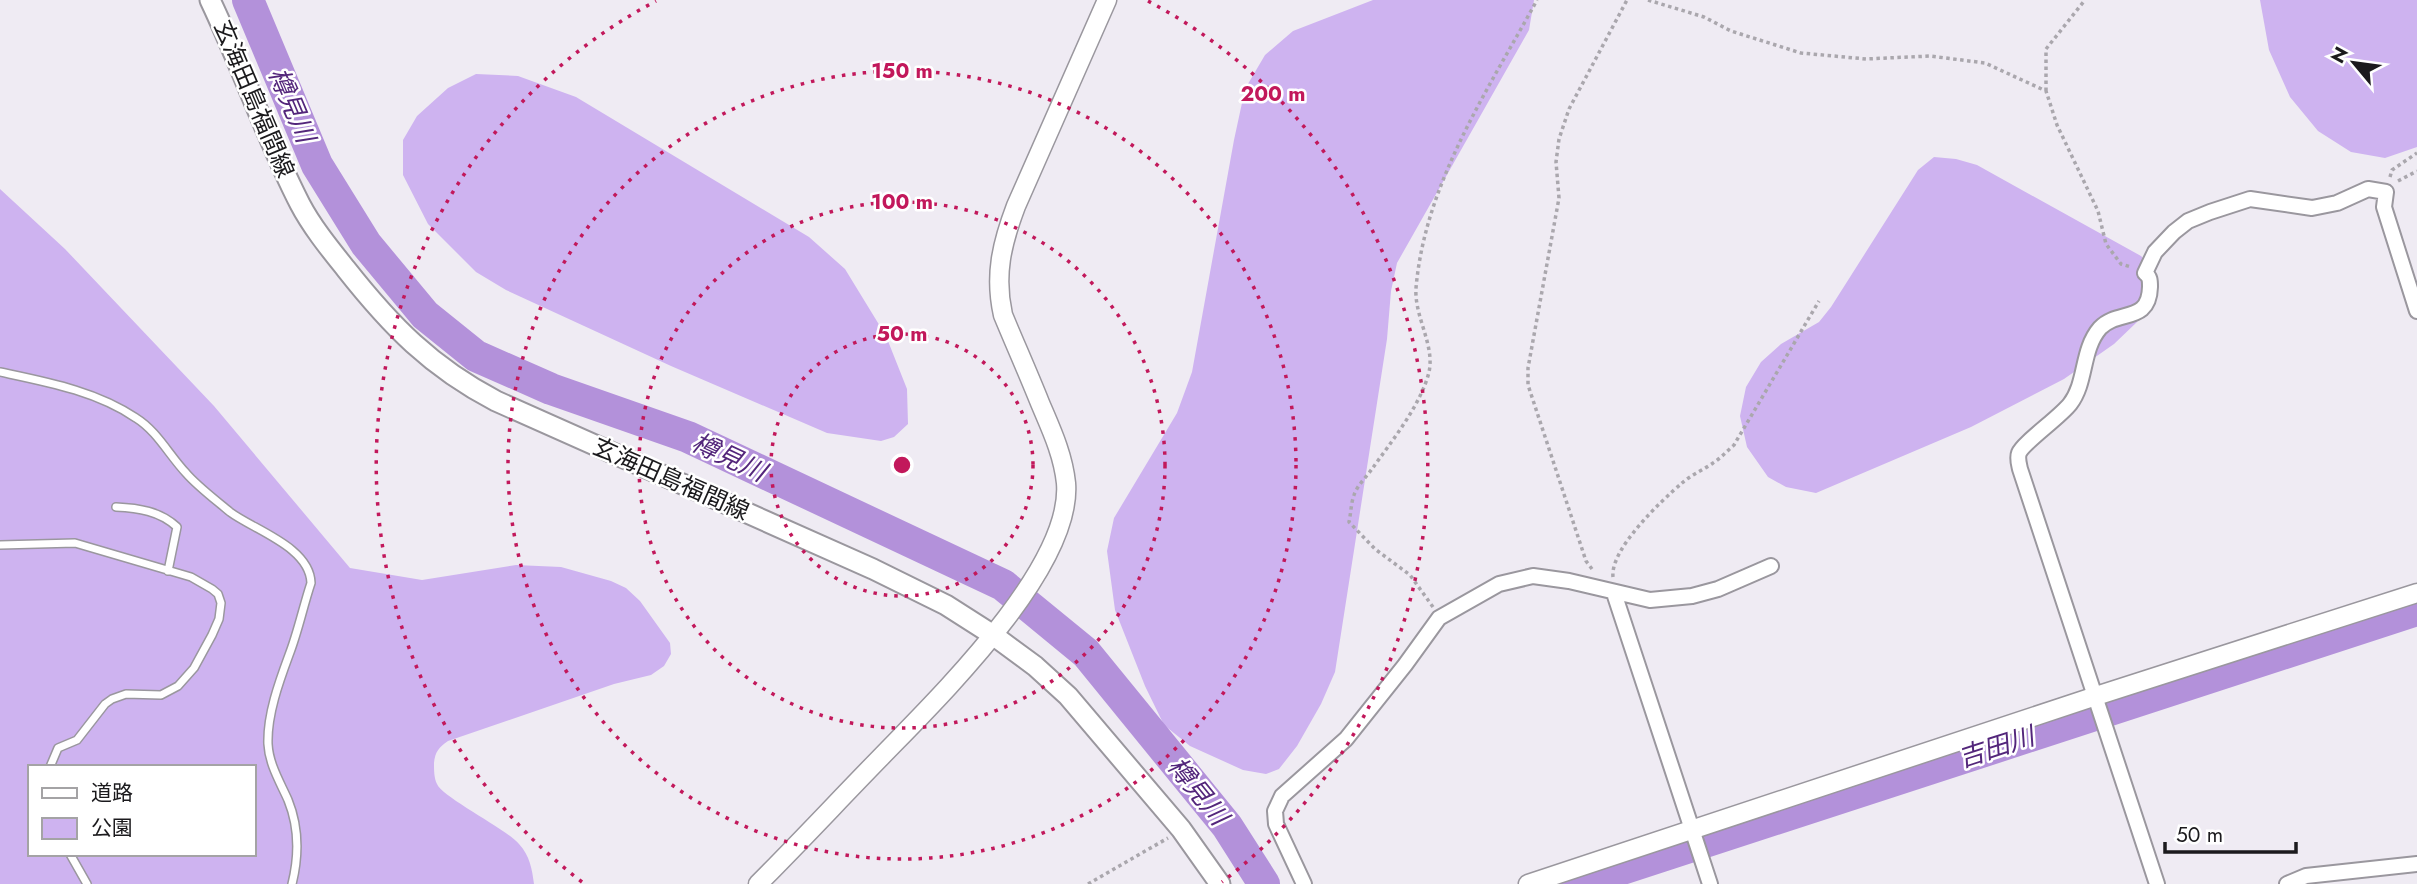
<svg xmlns="http://www.w3.org/2000/svg" width="2417" height="884" font-family="Jost,'Noto Sans JP',sans-serif">
<rect width="100%" height="100%" fill="#efebf3"/>
<path fill="#ceb3f0" fill-rule="evenodd" d="M1373 0H1534L1529 30 1397 263 1391 291 1387 339 1335 672 1321 704 1297 746 1279 769 1266 774 1243 770 1190 746 1164 725 1145 686 1115 610 1107 551 1114 518 1177 413 1192 372 1234 140 1245 89 1265 55 1293 31Z
M2260 0H2417V147L2385 158 2351 152 2318 131 2290 97 2269 50Z
M476 74 518 76 576 97 809 237 845 269 886 336 907 389 908 424 894 437 881 441 827 433 671 366 506 290 476 272 428 224 403 175V140L417 116 448 88Z
M1934 157 1956 159 1977 165 2141 256 2152 267 2151 296 2137 322 2114 344 2064 379 1971 427 1816 493 1786 487 1768 477 1747 447 1740 416 1746 387 1761 362 1781 344 1819 322 1831 307 1918 170Z
M0 189 65 249 214 406 350 568 422 580 516 565 561 567 611 581 626 588 640 601 670 643 671 654 664 666 651 675 614 684 448 741C439 747 435 752 434 763 434 770 434 778 437 784 442 797 505 828 519 844 530 856 532 869 534 884H0ZM30 767H254V854H30Z"/>
<g fill="none" stroke-linecap="round" stroke-linejoin="round">
<path stroke="#b391da" stroke-width="32" d="M248 0 317 165 366 244 425 315 476 356 551 389 688 437 1003 585 1086 653 1227 826 1264 884
M1576 884 2417 610"/>
<g stroke="#9a979e" stroke-width="10">
<path id="service" d="M0 372C47 382 96 391 136 418 157 431 169 455 186 473 197 486 217 501 230 512 254 530 310 547 311 583 303 607 298 632 289 655 279 682 267 715 268 744 269 764 280 782 288 800 299 827 299 856 292 884
M116 507C138 508 160 511 177 527L168 571
M0 545 75 543 191 577 212 589 218 594 221 603 219 619 212 635 194 668 178 686 161 695 126 694 112 699 105 704 77 740 58 748 50 767
M70 854 87 884"/>
</g>
<g stroke="#9a979e" stroke-width="18">
<path id="minor" d="M1614 593 1710 884
M1304 884 1276 824 1275 811 1282 796 1346 739 1405 665 1439 618 1499 584 1533 576 1569 581 1650 600 1692 596 1718 589 1771 566
M2157 884 2020 469C2019 464 2017 458 2019 453 2023 443 2060 417 2070 404 2087 382 2081 350 2100 328 2118 309 2149 324 2150 287 2150 280 2150 277 2145 273L2155 252 2174 232 2188 221 2210 212 2250 199 2312 208 2337 203 2368 189 2386 192 2384 207 2417 311
M2287 884 2306 876 2417 864"/>
</g>
<g stroke="#9a979e" stroke-width="21">
<path id="tertiary" d="M758 884C799 843 839 800 880 758 936 700 1073 568 1066 483 1063 454 1051 429 1040 403 1028 373 1015 344 1003 315 994 275 1002 243 1016 206L1107 0
M1528 884 2096 696 2417 593"/>
</g>
<g stroke="#9a979e" stroke-width="23">
<path id="secondary" d="M210 0C242 67 266 138 300 204 312 227 330 249 346 269 391 326 431 367 496 401L873 569 946 605 993 635 1035 666 1068 696 1181 829 1220 884"/>
</g>
<path stroke="#aaa7ad" stroke-width="3.5" stroke-dasharray="3.5 3.5" stroke-linecap="butt" d="M1648 0 1704 17 1731 31 1801 53 1866 59 1930 56 1985 63 2046 91 2057 125 2098 211 2106 244 2121 264 2131 267
M2046 91V49L2085 0
M2390 177 2392 170 2417 153
M2398 181 2417 171
M1592 569 1586 561 1528 385V368L1559 198 1556 162 1559 139 1569 109 1627 0
M1613 577C1610 549 1661 501 1682 483 1691 475 1703 470 1713 463 1721 458 1727 451 1734 445L1819 301
M1433 607 1410 575 1375 549 1349 522C1351 513 1351 503 1354 495 1357 486 1366 477 1372 469 1391 442 1421 405 1429 372 1435 345 1414 316 1416 288 1425 183 1488 90 1537 0
M1088 884 1168 838"/>
<use href="#service" stroke="#fff" stroke-width="7"/>
<use href="#minor" stroke="#fff" stroke-width="14"/>
<use href="#tertiary" stroke="#fff" stroke-width="18"/>
<use href="#secondary" stroke="#fff" stroke-width="19"/>
</g>
<g fill="none" stroke="#c2185b" stroke-width="3.5" stroke-dasharray="3.5 7">
<circle cx="902" cy="465" r="131"/>
<circle cx="902" cy="465" r="263"/>
<circle cx="902" cy="465" r="394"/>
<path d="M582 882A525 525 0 0 1 656 1M1148 1A525 525 0 0 1 1222 882"/>
</g>
<g text-anchor="middle" stroke-width="5" stroke-linejoin="round" paint-order="stroke">
<g font-size="24" fill="#1b1a1d" stroke="#fff">
<text transform="translate(254 99) rotate(67)" y="8">玄海田島福間線</text>
<text transform="translate(671 479) rotate(24)" y="8">玄海田島福間線</text>
</g>
<g font-size="26" font-style="italic" fill="#53267b" stroke="#fff">
<text transform="translate(292 105) rotate(67)" y="9">樽見川</text>
<text transform="translate(729 457) rotate(25)" y="9">樽見川</text>
<text transform="translate(1996 747) rotate(-18)" y="9">吉田川</text>
<text transform="translate(1198 791) rotate(51)" y="9">樽見川</text>
</g>
</g>
<circle cx="902" cy="465" r="10" fill="#c2185b" stroke="#fff" stroke-width="3.5"/>
<g font-size="21" text-anchor="middle" font-weight="bold" fill="#c2185b" stroke="#fff" stroke-width="5" stroke-linejoin="round" paint-order="stroke">
<text x="902" y="78">150 m</text>
<text x="1273" y="101">200 m</text>
<text x="902" y="209">100 m</text>
<text x="902" y="341">50 m</text>
</g>
<rect x="28" y="765" width="228" height="91" fill="#ffffff" stroke="#a4a3a5" stroke-width="2"/>
<rect x="42" y="788" width="35" height="10" fill="#ffffff" stroke="#a4a3a5" stroke-width="2"/>
<text x="91" y="800" font-size="21" fill="#1b1a1d">道路</text>
<rect x="42" y="818" width="35" height="21" fill="#ceb3f0" stroke="#a4a3a5" stroke-width="2"/>
<text x="91" y="835" font-size="21" fill="#1b1a1d">公園</text>
<g transform="translate(2354 63) rotate(299)" stroke="#ffffff" stroke-width="5" paint-order="stroke">
<path d="M0-5L12 26L0 18L-12 26Z" fill="#1b1a1d"/>
<text y="-10" font-size="19" font-weight="bold" text-anchor="middle" fill="#1b1a1d">N</text>
</g>
<path d="M2165 842v10h131v-10" fill="none" stroke="#1b1a1d" stroke-width="3.5"/>
<text x="2176" y="842" font-size="21" fill="#1b1a1d" stroke="#ffffff" stroke-width="5" paint-order="stroke">50 m</text>
</svg>
